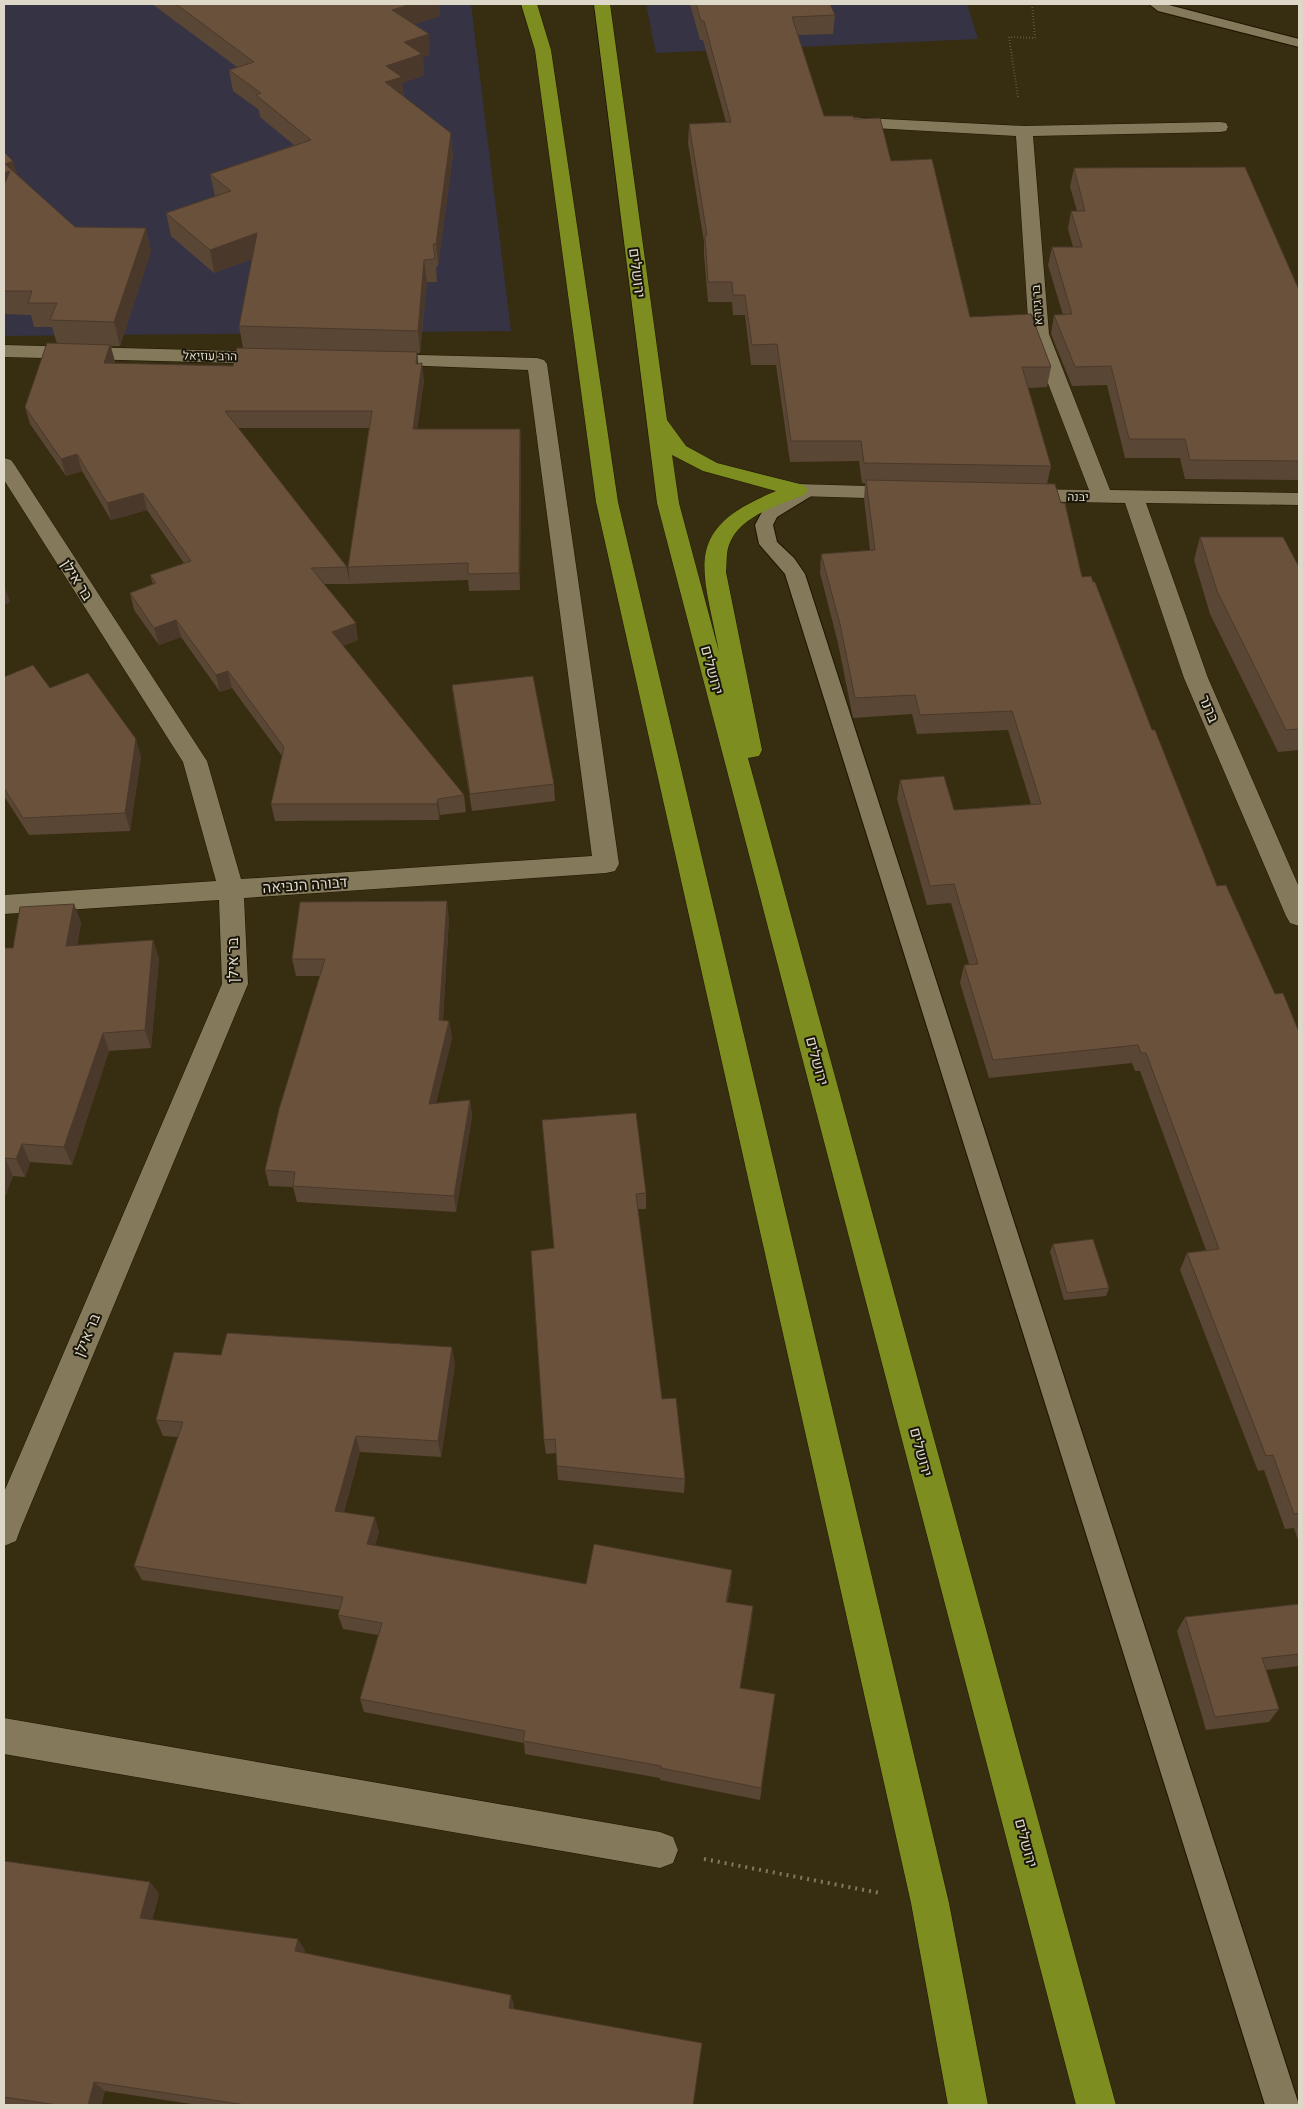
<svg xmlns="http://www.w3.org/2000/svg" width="1303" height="2109" font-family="Figtree,Heebo,sans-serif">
<rect width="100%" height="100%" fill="#372d11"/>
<path fill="#363344" d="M4 4H471L511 331 4 336Z
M646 4H967L978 39 656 53Z"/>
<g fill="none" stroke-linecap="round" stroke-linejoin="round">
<g stroke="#1e1500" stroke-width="2">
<path id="lane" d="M1149 4H1165L1299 39V47L1158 11Z
M807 485 813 487 816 491 813 495 777 517 773 525 777 542 794 558 805 574 1299 2105H1265L785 574 759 544 755 525 763 510 801 487Z"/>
</g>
<g stroke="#1e1500" stroke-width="1">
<path id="street" d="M844 117 1024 126 1220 122 1226 123 1228 127 1226 131 1220 132 1033 136 1049 334 1110 490 1299 493V505L1146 503 1208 678 1299 887V926L1290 923 1286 916 1184 678 1125 503 1021 501 1014 500 1010 495 1014 490 1021 489 1089 490 1029 334 1016 136 838 126 836 122 838 118Z
M4 345 273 352 280 354 283 358 280 362 273 364 4 357Z
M381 354 537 358 544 360 547 364 619 864 615 871 606 873 244 898 248 984 20 1530 16 1541 4 1546V1492L222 984 219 900 4 914V895L216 881 183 762 4 480V458L11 460 14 464 207 761 241 879 592 856 528 370 374 364 371 360 374 356Z
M797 484 901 487 908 488 912 493 908 498 901 499 797 496 790 495 786 490 790 485Z
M4 1718 660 1832 673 1837 678 1850 673 1863 660 1868 4 1754Z"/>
</g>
<g stroke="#1e1500" stroke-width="1">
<path id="highway" d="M521 4H537L551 50 618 502 949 1903 988 2105H948L911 1903 596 502 535 50Z
M594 4H610L667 420 686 446 717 463 804 485 808 490 804 495C779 505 739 516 729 545 726 553 727 563 726 572L762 750 759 756 748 758 1116 2105H1076L657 503ZM672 455 703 471 776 491C680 530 703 567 719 652L679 503Z"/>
</g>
<path stroke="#807862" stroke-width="2" stroke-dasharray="0.5 2.5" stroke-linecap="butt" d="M1018 97 1009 37 1035 38 1032 4"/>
<path stroke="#807862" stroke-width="4" stroke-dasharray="2 5" stroke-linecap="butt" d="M704 1859 880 1893"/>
<use href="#lane" fill="#85795b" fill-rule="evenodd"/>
<use href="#street" fill="#85795b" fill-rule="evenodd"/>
<use href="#highway" fill="#7d8d1f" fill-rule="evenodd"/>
</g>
<path fill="#5a4634" d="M152 4H439L440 16 415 24 430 55 423 57 424 75 402 83 404 97 453 155 438 266 436 267 437 282H427L420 353H417L418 364 424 380 417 429H520L521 446 520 590 469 591 468 580 350 584 348 567 369 428H238L347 567 350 584H324L358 640 343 646 464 795 466 812 440 815 439 820 275 821 271 804 282 756 232 688 220 692 181 637 159 645 134 610 130 593 153 584 150 575 184 563 147 510 111 520 82 471 66 476 30 424 25 407 57 344 52 327H34L31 315 4 314V152L13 161 17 175 75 227 146 228 151 251 120 346H111L115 362 114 364 233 366 243 348 239 326 252 259 214 273 171 236 166 213 215 196 210 174 294 145 260 117 259 110 233 91 229 70 237 67Z
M690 4H830L835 15 833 34 798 35 824 116 854 119 891 161 970 317 1051 367 1047 387 1028 388 1051 466 1047 484 1082 577 1152 730 1217 886 1275 994 1299 1032V1543L1294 1528 1285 1529 1264 1470 1258 1471 1180 1270 1187 1253 1206 1250 1140 1071H1135L1132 1063 989 1078 960 983 964 965 969 964 951 903 927 905 897 799 900 780 954 810 1031 804 1008 730 917 734 912 714 853 718 838 643 820 573 821 554 870 550 864 499 865 483H862L859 461 790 462 776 365H751L745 315H733L732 302H708L704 255V242L688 143 689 124 726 122 703 40H700Z
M1074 168 1299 290V480L1185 479 1180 458H1125L1107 385 1072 386 1051 334 1054 315H1063L1048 265 1052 247H1073L1068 229 1071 211H1077L1070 187Z
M1200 537 1299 567V750L1278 752 1210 614 1194 560Z
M4 677 141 757 130 831 29 835 4 796Z
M452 685 554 784 555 801 472 811 454 702Z
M74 904 81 923 77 946 153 940 159 959 151 1048 109 1051 72 1165 30 1162 25 1177 13 1176 4 1199V948H13Z
M449 918 443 1020 449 1021 452 1038 436 1103 470 1100 472 1117 456 1212 297 1202 293 1187 269 1186 265 1170 320 976H296L292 959Z
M542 1120 646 1193V1209H638L662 1399 685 1479 684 1493 558 1480 556 1453 546 1454 544 1440 554 1249Z
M1053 1244 1109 1288 1106 1296 1064 1300 1050 1252Z
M221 1355 455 1364 441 1457 360 1452 344 1512 379 1532 375 1545 586 1584H731L727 1602 752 1620 740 1688 775 1694 760 1800 660 1780V1778L525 1754 524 1743 364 1712 360 1699 378 1635 343 1629 338 1615 340 1610 142 1580 134 1566 178 1437 163 1436 156 1420Z
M1299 1604V1666L1266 1670 1279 1709 1269 1722 1206 1730 1177 1631 1185 1617Z
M4 1861 150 1882 159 1894 152 1920 305 1950 304 1953 514 2005 513 2008 694 2105H198L105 2091 101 2105H14L4 2104Z"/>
<path fill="#4a392a" d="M411 4H439L440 16 394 31 392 10Z
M429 34 430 55 423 57 424 75 402 83 404 98 385 82 386 66 404 42Z
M451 133 453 155 438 266 436 244Z
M13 161 20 184 4 198V173L5 164Z
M146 228 151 251 120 346 114 322Z
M257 233 261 256 214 273 210 250Z
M424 260 427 282 420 353 418 331Z
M110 345 115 362 108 380 104 363Z
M417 352 419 369 416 364Z
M422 363 424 380 415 446 413 429Z
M520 429 521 446 520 590 519 573Z
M77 454 82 471 66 476 61 459Z
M143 493 147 510 111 520 107 503Z
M4 585 10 602 4 605Z
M176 620 181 637 159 645 154 628Z
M356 623 358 640 335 649 332 632Z
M228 671 232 688 220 692 216 675Z
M136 739 141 757 130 831 125 813Z
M438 799 440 815 439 820 437 804Z
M447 901 449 918 442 1037 439 1020Z
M74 904 81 923 73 965 66 946Z
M153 940 159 959 151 1048 145 1030Z
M449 1021 452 1038 432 1120 429 1104Z
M103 1033 109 1051 72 1165 64 1147Z
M470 1100 472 1117 456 1212 454 1196Z
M22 1144 30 1162 25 1177 16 1159Z
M5 1158 13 1176 4 1199V1161Z
M452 1347 455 1364 441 1457 438 1441Z
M356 1436 360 1452 340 1526 335 1511Z
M375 1517 379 1532 371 1558 367 1544Z
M732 1570 731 1584 725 1616 726 1602Z
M753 1606 752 1620 738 1701 740 1688Z
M150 1882 159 1894 150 1930 140 1918Z
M298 1939 305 1950 302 1962 295 1951Z
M511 1995 514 2005 512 2018 509 2008Z
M94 2082 105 2091 101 2105H88Z"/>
<path fill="#69513c" stroke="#4a392a" d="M176 4H411L392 10 429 34 404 42 422 54 386 66 402 77 385 82 451 133 436 244H433L435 259 424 260 418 331 239 326 257 233 210 250 166 213 231 191 210 174 311 140 256 95 261 93 229 70 254 62Z
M696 4H830L835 15 792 17 824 116H853L854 119 880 118 891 161 932 159 970 317 1031 314 1051 367H1022L1051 466 864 463 861 441H791L777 344 752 345 745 295H733L732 282H708L705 235H707L689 124 731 122 704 21H701Z
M4 152 13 161 5 164 75 227 146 228 114 322 50 320 57 303H28L32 291H4V185L10 171 4 173Z
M1245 167 1299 290V461L1190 460 1185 439H1129L1111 366 1075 367 1054 315 1072 314 1052 247H1082L1071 211H1085L1074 168Z
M47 343 110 345 104 363 233 366 237 348 417 352 416 364 422 363 413 429H520L519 573 468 574V563L348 567 372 411H225L347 567 311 568 356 623 332 632 464 795 438 799 437 804H271L284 747 228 671 216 675 176 620 154 628 130 593 156 583 150 575 191 561 143 493 107 503 77 454 61 459 25 407Z
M866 480 1055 484 1061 503H1065L1082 577 1091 576 1093 582H1095L1152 730H1155L1217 886 1226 885 1275 994 1283 993 1299 1032V1513L1294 1514 1273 1455 1266 1456 1187 1253 1219 1249 1146 1053H1141L1138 1045 993 1060 964 965 978 964 954 884 930 886 900 780 944 776 954 810 1041 804 1012 711 920 715 915 695 855 698 840 624 821 554 875 550Z
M1200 537H1283L1299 567V729L1286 730 1217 591Z
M33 665 50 688 88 673 136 739 125 813 23 818 4 788V677Z
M533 676 554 784 470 794 452 685Z
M447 901 439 1020 449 1021 429 1104 470 1100 454 1196 293 1186 295 1172 265 1170 279 1109 325 959H292L300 902Z
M74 904 66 946 153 940 145 1030 103 1033 64 1147 22 1144 16 1159 5 1158 4 1161V948H13L20 907Z
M636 1113 646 1193 636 1194 662 1399 676 1398 685 1479 557 1466 555 1439 544 1440 531 1251 554 1248 542 1120Z
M1093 1239 1109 1288 1067 1293 1053 1244Z
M227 1333 452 1347 438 1441 356 1436 335 1511 375 1517 367 1544 586 1584 594 1544 732 1570 726 1602 753 1606 740 1688 775 1694 761 1788 661 1768V1766L523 1741 525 1731 360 1699 382 1623 338 1615 343 1597 134 1566 183 1422 156 1420 174 1352 221 1355Z
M1299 1604V1654L1262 1658 1279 1709 1215 1717 1185 1617Z
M4 1861 150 1882 140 1918 298 1939 295 1951 511 1995 509 2008 702 2043 693 2105H246L94 2082 88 2105H57L4 2097Z"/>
<g text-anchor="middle" stroke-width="4" stroke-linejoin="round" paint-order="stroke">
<g font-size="12" fill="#ded8c8" stroke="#1a160a">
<text transform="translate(1037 305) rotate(-94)" y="4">בר גיורא</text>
<text transform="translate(210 356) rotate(1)" y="4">הרב עוזיאל</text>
<text transform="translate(1078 497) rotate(1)" y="4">יבנה</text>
</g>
<g font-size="15" fill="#ded8c8" stroke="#1a160a">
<text transform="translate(637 273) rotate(83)" y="5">ירושלים</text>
<text transform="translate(77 580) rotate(58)" y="5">בר אילן</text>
<text transform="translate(712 670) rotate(75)" y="5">ירושלים</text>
<text transform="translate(1209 709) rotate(67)" y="5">ברנר</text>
<text transform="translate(305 885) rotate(-4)" y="5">דבורה הנביאה</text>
<text transform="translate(233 960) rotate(-90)" y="5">בר אילן</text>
<text transform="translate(817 1061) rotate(75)" y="5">ירושלים</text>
<text transform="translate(87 1335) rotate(-67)" y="5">בר אילן</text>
<text transform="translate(921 1452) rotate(75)" y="5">ירושלים</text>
<text transform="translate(1026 1843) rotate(75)" y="5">ירושלים</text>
</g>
</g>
<rect width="1303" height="2109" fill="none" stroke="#ded8c8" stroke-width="10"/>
</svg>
